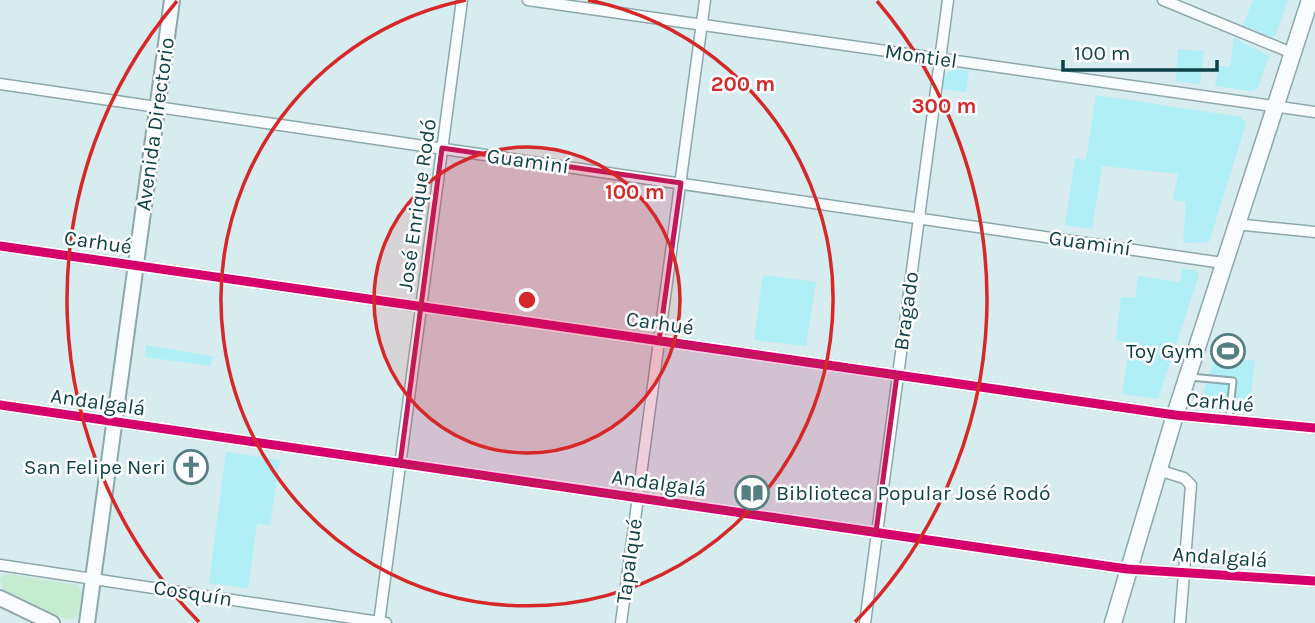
<svg xmlns="http://www.w3.org/2000/svg" width="1315" height="623" font-family="Karla,sans-serif">
<rect width="100%" height="100%" fill="#d6ecee"/>
<path fill="#b0eff6" d="M1253 0H1288L1276 35 1272 37 1243 25Z
M1234 38 1269 56 1258 88 1252 91 1215 86 1219 66 1230 67Z
M1178 49 1204 51 1200 84 1176 81Z
M953 69 969 71 966 92 942 89 943 77Z
M1096 95 1241 117 1246 124 1209 242 1183 243 1186 202 1173 200 1178 174 1102 166 1092 229 1065 225 1075 158 1086 160Z
M1182 269 1196 270 1199 275 1158 399 1122 394 1130 343 1116 340 1121 297 1135 298 1138 276 1180 282Z
M763 275 816 282 806 346 754 340Z
M146 345 216 357 212 358 211 366 145 357Z
M1215 357 1255 361 1249 409 1199 405Z
M226 452 280 460 270 525 257 524 248 588 209 583Z"/>
<path fill="#c5ebd0" d="M8 574 77 585 82 593 79 615 67 620 3 589 0 578Z"/>
<g fill="none" stroke-linecap="round" stroke-linejoin="round">
<g stroke="#8ca8aa" stroke-width="9">
<path id="lane" d="M1190 377 1233 381 1229 420"/>
</g>
<g stroke="#8ca8aa" stroke-width="13">
<path id="street" d="M528 0 1315 112
M1163 0 1292 53
M0 84 1223 263
M1235 224 1315 232
M0 246 1175 415 1315 428
M0 405 1127 569 1315 581
M1158 470 1184 478 1191 485 1180 623
M0 565 386 623
M379 623 462 0
M621 623 705 0
M865 623 948 0"/>
</g>
<g stroke="#8ca8aa" stroke-width="18">
<path id="secondary" d="M0 598 52 623
M87 623 172 0"/>
</g>
<g stroke="#8ca8aa" stroke-width="19">
<path id="primary" d="M1113 623 1175 415 1310 0"/>
</g>
<use href="#lane" stroke="#f9fcfc" stroke-width="5"/>
<use href="#street" stroke="#f9fcfc" stroke-width="10"/>
<use href="#secondary" stroke="#f9fcfc" stroke-width="14"/>
<use href="#primary" stroke="#f9fcfc" stroke-width="16"/>
<g stroke="#fff" stroke-width="13">
<path id="cycleway" d="M0 246 1175 415 1315 428
M0 405 1127 569 1315 581"/>
</g>
<use href="#cycleway" stroke="#d6006c" stroke-width="9"/>
</g>
<path fill="#c2185b" fill-opacity="0.2" stroke="#c2185b" stroke-width="5" stroke-linejoin="round" d="M442 148 681 183 659 341 897 375 876 532 400 464Z"/>
<circle cx="527" cy="300" r="153" fill="#d62828" fill-opacity=".12"/>
<g fill="none" stroke="#d62828" stroke-width="3.5">
<circle cx="527" cy="300" r="153"/>
<path d="M588 0A306 306 0 1 1 466 0"/>
<path d="M199 622A460 460 0 0 1 177 1M877 1A460 460 0 0 1 855 622"/>
</g>
<defs>
<g id="stadium-ring" transform="scale(1.75)"><circle r="9.5" fill="#fff" stroke="#557e82" stroke-width="1.5"/><path d="M0-5a6.5 5 0 1 0 0 10a6.5 5 0 1 0 0-10ZM-3.5-1.8h7v3.6h-7Z" fill="#557e82"/></g>
<g id="church-ring" transform="scale(1.75)"><circle r="9.5" fill="#fff" stroke="#557e82" stroke-width="1.5"/><path d="M-1.2-6h2.4v3.5h3.3v2.4h-3.3V6h-2.4V-.1h-3.3v-2.4h3.3Z" fill="#557e82"/></g>
<g id="library-ring" transform="scale(1.75)"><circle r="9.5" fill="#fff" stroke="#557e82" stroke-width="1.5"/><path d="M-6-4Q-3-5.5-.7-3.5V5Q-3 3-6 4ZM6-4Q3-5.5 .7-3.5V5Q3 3 6 4Z" fill="#557e82"/></g>
</defs>
<g fill-rule="evenodd">
<use href="#stadium-ring" x="1228" y="351"/>
<use href="#church-ring" x="191" y="467"/>
<use href="#library-ring" x="752" y="493"/>
</g>
<g text-anchor="middle" stroke-width="5" stroke-linejoin="round" paint-order="stroke">
<g font-size="21" fill="#0f4248" stroke="#fff">
<text transform="translate(921 56) rotate(8)" y="7">Montiel</text>
<text transform="translate(155 124) rotate(-82)" y="7">Avenida Directorio</text>
<text transform="translate(528 161) rotate(8)" y="7">Guaminí</text>
<text transform="translate(417 205) rotate(-82)" y="7">José Enrique Rodó</text>
<text transform="translate(98 242) rotate(8)" y="7">Carhué</text>
<text transform="translate(1090 243) rotate(8)" y="7">Guaminí</text>
<text transform="translate(906 311) rotate(-82)" y="7">Bragado</text>
<text transform="translate(660 323) rotate(8)" y="7">Carhué</text>
<text transform="translate(98 402) rotate(8)" y="7">Andalgalá</text>
<text transform="translate(1220 402) rotate(5)" y="7">Carhué</text>
<text transform="translate(659 483) rotate(8)" y="7">Andalgalá</text>
<text transform="translate(1220 557) rotate(4)" y="7">Andalgalá</text>
<text transform="translate(629 561) rotate(-82)" y="7">Tapalqué</text>
<text transform="translate(193 593) rotate(9)" y="7">Cosquín</text>
</g>
<g font-size="21" fill="#0f4248" stroke="#fff" text-anchor="end">
<text x="1204" y="358">Toy Gym</text>
<text x="166" y="474">San Felipe Neri</text>
<text x="776" y="500" text-anchor="start">Biblioteca Popular José Rodó</text>
</g>
</g>
<circle cx="527" cy="300" r="10" fill="#d62828" stroke="#fff" stroke-width="3.5"/>
<g font-size="21" text-anchor="middle" font-weight="bold" fill="#d62828" stroke="#fff" stroke-width="5" stroke-linejoin="round" paint-order="stroke">
<text x="743" y="91">200 m</text>
<text x="944" y="113">300 m</text>
<text x="635" y="199">100 m</text>
</g>
<path d="M1063 60v10h154v-10" fill="none" stroke="#0f4248" stroke-width="3.5"/>
<text x="1074" y="60" font-size="21" fill="#0f4248" stroke="#ffffff" stroke-width="5" paint-order="stroke">100 m</text>
</svg>
